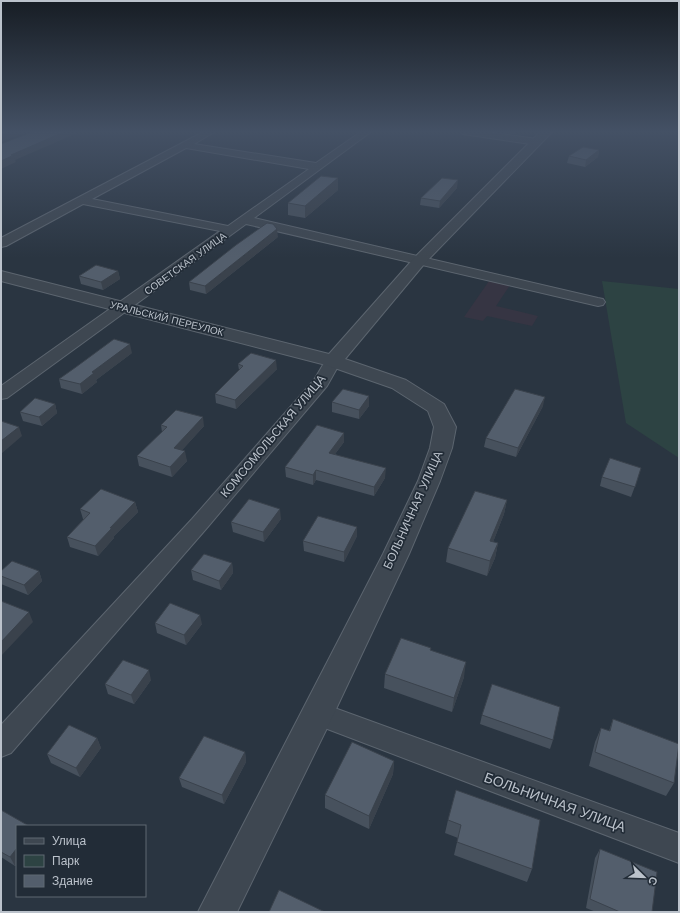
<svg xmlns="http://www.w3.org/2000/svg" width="680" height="913" font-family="'Work Sans',sans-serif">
<rect width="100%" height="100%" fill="#2a3541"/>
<path fill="#363543" d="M489 281 510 285 496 306 538 316 532 326 487 316 483 321 464 317Z"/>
<path fill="#2d4343" d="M602 281 679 289V458L626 423Z"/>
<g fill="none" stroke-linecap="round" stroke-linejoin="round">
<g stroke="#5c656f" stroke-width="2">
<path id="minor" d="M205 131H216L194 144 316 163 362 131H372L254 218 598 298 603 299 605 302 603 305 598 306 246 224 7 398 1 399V386L220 231 83 204 6 246 1 247V238ZM186 148 309 169 228 226 92 199Z
M458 131H480L537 139 542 142 537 145 463 134Z
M333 356 339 358 341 361 327 386 206 529 11 753 1 757V725L192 519 314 380 327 358Z
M318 702 679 833V863L309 722 305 714 309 706Z"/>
</g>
<g stroke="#5c656f" stroke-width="2">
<path id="tertiary" d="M541 131H553L425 263 345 359 406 380 444 404 456 427 452 448 440 481 409 554 329 724 237 912H198L383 554 418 481 430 448 434 427 428 411 392 388 326 365 1 281V271L329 354 415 257Z"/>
</g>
<use href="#minor" fill="#3e4751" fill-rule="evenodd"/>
<use href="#tertiary" fill="#3e4751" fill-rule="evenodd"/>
</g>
<path fill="#47515d" d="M401 131H421L418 133Z
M497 131H518L515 134 497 132Z
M599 150 598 157 585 167 567 163 569 156Z
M457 188 439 208 420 205 421 198Z
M338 190 305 218 288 215V203Z
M278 237 206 294 190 290 189 282Z
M118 271 120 279 103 290 81 284 79 276Z
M132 353 96 380 97 382 82 394 61 388 59 379Z
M238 364 277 369 236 409 216 403 215 394 239 370Z
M332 402 369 406 359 419 332 412Z
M55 404 57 413 42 426 23 421 20 412Z
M543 406 516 457 484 447 486 438Z
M161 425 204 426 182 450 187 461 172 477 139 466 137 456 162 432Z
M344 433V442L335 454 385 478 374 496 316 480 313 485 286 477 285 467Z
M602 477 638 478 631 497 600 486Z
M507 500 504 514 493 542 498 543 495 558 487 576 446 562 448 548Z
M135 502 138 512 114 536V538L98 556 70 547 67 537 84 519H83L80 509Z
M281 519 264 542 233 532 231 522Z
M357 536 344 562 304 551 303 541Z
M232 563 233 573 221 590 193 580 191 570Z
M1 571H39L42 581 28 595 1 584Z
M155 623 202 624 186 645 157 633Z
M431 648V651L464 677 452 712 384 688 385 674Z
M151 680 134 704 108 694 105 684Z
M482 715 553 740 550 749 480 724Z
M613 719 674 783 666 796 589 766 595 742 601 728 609 731Z
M97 738 101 748 80 777 51 763 47 754Z
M245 752 246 762 224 804 182 787 179 778Z
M394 761 393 774 369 829 325 808V795Z
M456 790 532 869 527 882 454 855 458 838 445 833 448 820Z
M1 810 17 826V864L15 866 1 857Z
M600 849 652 912H596L586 908 595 858Z"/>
<path fill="#3a424c" d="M13 131H31L1 142V135Z
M66 131H82L15 160 16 162 1 169V161L11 155Z
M515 131H518L515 134Z
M599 150 598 157 585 167 586 160Z
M338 178V190L305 218V206Z
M458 180 457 188 439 208 440 201Z
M277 229 278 237 206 294 205 286Z
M118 271 120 279 103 290 101 282Z
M130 344 132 353 96 380 97 382 82 394 80 384 92 372Z
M276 360 277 369 236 409 235 400Z
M369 396V406L359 419V410Z
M545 397 543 406 516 457 518 448Z
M55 404 57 413 42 426 39 417Z
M203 417 204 426 176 457 174 448Z
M19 427 22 436 1 454V441Z
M344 433V442L329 462V453Z
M185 451 187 461 172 477 170 467Z
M386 468 385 478 374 496V487Z
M316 470V480L313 485V475Z
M507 500 504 514 488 555 490 541Z
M135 502 138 512 114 536V538L98 556 95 546 110 528Z
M280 509 281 519 264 542 263 532Z
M357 527V536L344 562V552Z
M498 543 495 558 487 576 490 561Z
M232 563 233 573 221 590 219 581Z
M39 571 42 581 28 595 24 585Z
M29 612 33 622 1 656V642Z
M200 615 202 624 186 645 184 635Z
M466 662 464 677 452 712 454 698Z
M149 670 151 680 134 704 131 695Z
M97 738 101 748 80 777 76 768Z
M245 752 246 762 224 804 222 795Z
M394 761 393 774 369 829V816Z
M17 848V864L15 866 10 857Z"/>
<path fill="#535e6c" stroke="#3a424c" d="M1 131H13L1 135Z
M34 131H66L11 155H14L1 161V144Z
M583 147 599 150 586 160 569 156Z
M321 176 338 178 305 206 288 203Z
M442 178 458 180 440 201 421 198Z
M267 223 273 224 277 229 205 286 189 282 236 245Z
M96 265 118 271 101 282 79 276Z
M114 339 130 344 92 372 94 373 80 384 59 379 76 367Z
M251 353 276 360 235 400 215 394 243 366 238 364Z
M343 389 369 396 359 410 332 402Z
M515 389 545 397 518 448 486 438Z
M35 398 55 404 39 417 20 412Z
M176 410 203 417 174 448 185 451 170 467 137 456 167 427 161 425Z
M1 421 19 427 1 441Z
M317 425 344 433 329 453 386 468 374 487 316 470 313 475 285 467Z
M610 458 641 468 635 487 602 477Z
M101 489 135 502 110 528H112L95 546 67 537 90 513 80 509Z
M475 491 507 500 490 541 498 543 490 561 448 548Z
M249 499 280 509 263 532 231 522Z
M318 516 357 527 344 552 303 541Z
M204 554 232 563 219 581 191 570Z
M12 561 39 571 24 585 1 576V571Z
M1 601 29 612 1 642Z
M170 603 200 615 184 635 155 623Z
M401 638 431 648 430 650 466 662 454 698 385 674Z
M123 660 149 670 131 695 105 684Z
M492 684 560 707 553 740 482 715Z
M613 719 679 744 674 783 595 752 601 728 610 731Z
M69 725 97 738 76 768 47 754Z
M204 736 245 752 222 795 179 778Z
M352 742 394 761 369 816 325 795Z
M456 790 540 820 532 869 457 842 461 825 448 820Z
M1 810 29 826H17V848L10 857 1 852Z
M600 849 657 872 652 912H620L590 899Z
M279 890 325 912H269Z"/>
<linearGradient id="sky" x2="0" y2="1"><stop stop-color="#171d24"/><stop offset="0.51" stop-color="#445165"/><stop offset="1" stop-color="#445165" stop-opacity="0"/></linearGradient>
<rect width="680" height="258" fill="url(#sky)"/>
<g text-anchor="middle" stroke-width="3.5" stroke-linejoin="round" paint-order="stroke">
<g font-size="10" fill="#bbc2cb" stroke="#222c37">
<text transform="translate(185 263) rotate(-36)" y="4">СОВЕТСКАЯ УЛИЦА</text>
<text transform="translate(167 318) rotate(14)" y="4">УРАЛЬСКИЙ ПЕРЕУЛОК</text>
</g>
<g font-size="12" fill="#bbc2cb" stroke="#222c37">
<text transform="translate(273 436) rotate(-50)" y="4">КОМСОМОЛЬСКАЯ УЛИЦА</text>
<text transform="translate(413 510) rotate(-66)" y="4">БОЛЬНИЧНАЯ УЛИЦА</text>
</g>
<g font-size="14" fill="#bbc2cb" stroke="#222c37">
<text transform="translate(555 802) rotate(20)" y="5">БОЛЬНИЧНАЯ УЛИЦА</text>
</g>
</g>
<rect width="680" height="913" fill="none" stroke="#bbc2cb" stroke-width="4"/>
<rect x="16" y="825" width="130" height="72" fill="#222c37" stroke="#5f6872"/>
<rect x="24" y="838" width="20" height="6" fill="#3e4751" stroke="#5f6872"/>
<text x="52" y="845" font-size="12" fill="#bbc2cb">Улица</text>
<rect x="24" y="855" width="20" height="12" fill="#2d4343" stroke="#5f6872"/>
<text x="52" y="865" font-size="12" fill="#bbc2cb">Парк</text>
<rect x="24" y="875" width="20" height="12" fill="#535e6c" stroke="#5f6872"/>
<text x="52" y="885" font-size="12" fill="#bbc2cb">Здание</text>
<g transform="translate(644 877) rotate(113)" stroke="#222c37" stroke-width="3" paint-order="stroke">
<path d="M0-3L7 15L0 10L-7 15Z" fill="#bbc2cb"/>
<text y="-6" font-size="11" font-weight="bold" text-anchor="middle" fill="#bbc2cb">С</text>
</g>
</svg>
